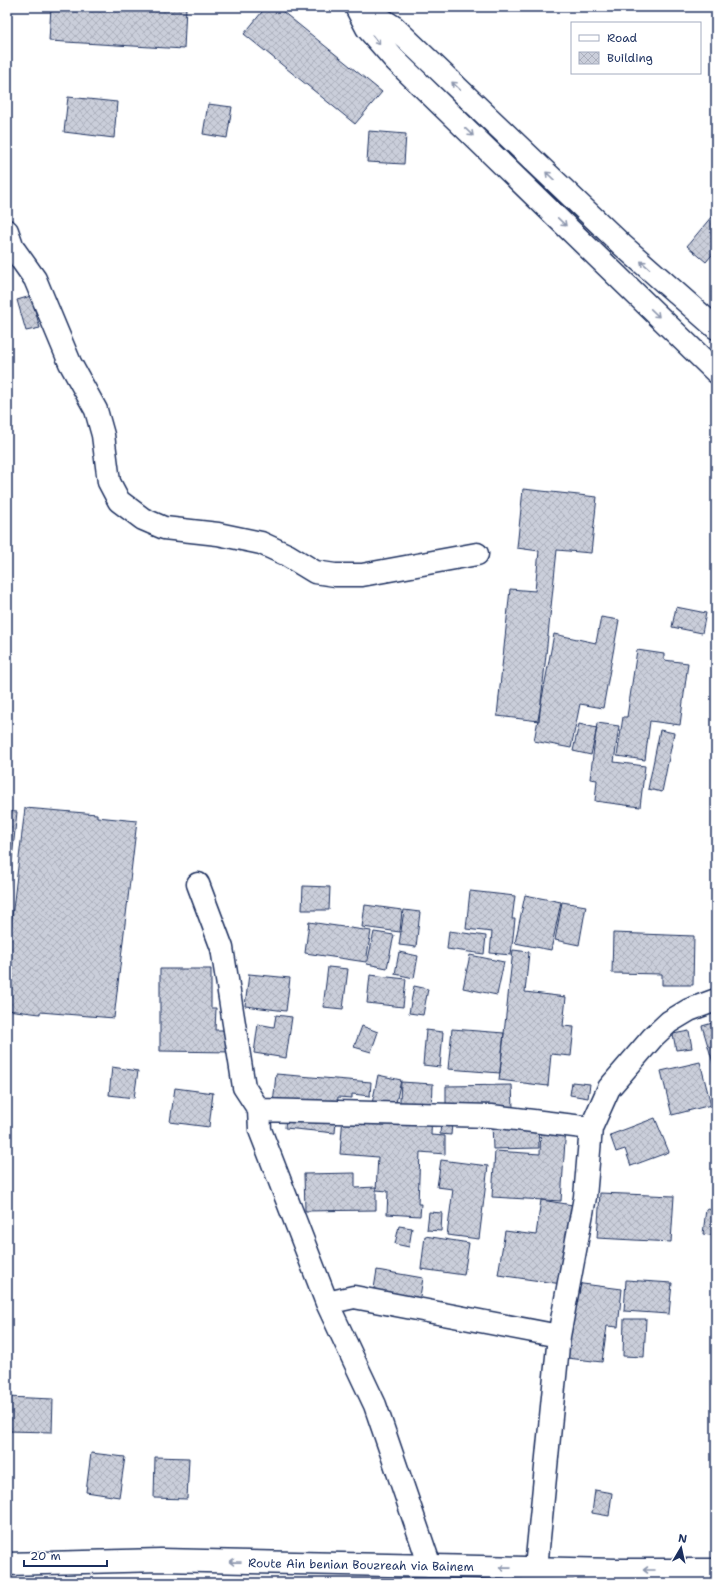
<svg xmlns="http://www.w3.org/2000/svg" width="723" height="1590" font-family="'Shantell Sans',sans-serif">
<defs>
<pattern id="building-cross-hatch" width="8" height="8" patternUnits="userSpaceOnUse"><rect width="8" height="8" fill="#caceda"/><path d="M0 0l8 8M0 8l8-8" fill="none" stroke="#adb1be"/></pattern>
</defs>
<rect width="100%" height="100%" fill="#fff"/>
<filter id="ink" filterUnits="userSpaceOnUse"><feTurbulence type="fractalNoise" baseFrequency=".025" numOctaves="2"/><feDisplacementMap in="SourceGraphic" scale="8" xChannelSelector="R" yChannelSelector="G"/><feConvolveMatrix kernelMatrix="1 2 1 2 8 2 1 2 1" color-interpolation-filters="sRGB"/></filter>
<g filter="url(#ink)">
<path fill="url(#building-cross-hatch)" stroke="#1b2f5e" d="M51 7H186L184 49 49 41Z
M266 7H277L382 92 355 124 244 34Z
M68 97 117 102 114 138 64 132Z
M208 104 232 107 227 138 203 134Z
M369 131 406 134 404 164 367 162Z
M712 216 716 220V250L706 262 687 246Z
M31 296 40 328 26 331 17 300Z
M523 489 597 497 591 553 557 550 539 721 497 716 510 589 535 591 539 551 517 548Z
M676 607 706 613 702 633 672 627Z
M601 617 619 620 603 708 580 704 571 748 534 741 554 634 596 643Z
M637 650 664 654V660L688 663 680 725 650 721 645 760 617 756 623 717H627Z
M597 723 619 726 614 762 645 766 640 807 595 801 597 780 590 779Z
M579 724 597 728 591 755 573 751Z
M660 730 674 733 662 792 648 789Z
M25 808 97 814V817L137 821 114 1018 40 1012V1014L7 1010V959Z
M7 811 17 812 7 904Z
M303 886 330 887 329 910H302Z
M470 891 515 896 512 919H515L511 955 490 953 492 932 466 929Z
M525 895 561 902 551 950 515 943Z
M562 902 586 906 579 945 555 940Z
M365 905 402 910 400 932 362 927Z
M404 910 420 912 416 947 399 945Z
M309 922 371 931 366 962 305 953Z
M449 931 486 936 484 954 447 949Z
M374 932 394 935 387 968 367 964Z
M613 933 694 936 693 985H662V974L612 973Z
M513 950 529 952 525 992 566 997 563 1026 574 1027 571 1056 551 1054 548 1086 499 1080Z
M399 952 418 956 414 978 395 974Z
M470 955 504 962 497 995 463 988Z
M328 967 348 969 343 1009 323 1007Z
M160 969H211V1008H216L215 1030H233V1052L160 1051Z
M249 974 290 978 286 1011 245 1006Z
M370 975 406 979 403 1007 367 1003Z
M414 986 428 989 423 1015 409 1013Z
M276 1015 292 1017 286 1058 254 1053 258 1024 274 1027Z
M716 1022V1073L702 1026Z
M362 1026 378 1032 371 1052 354 1047Z
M452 1029 504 1033 500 1073 448 1069Z
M426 1030 443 1032 440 1067 423 1065Z
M689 1031 692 1048 676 1050 673 1034Z
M700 1062 711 1105 672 1115 661 1071Z
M112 1067 138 1071 134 1098 109 1095Z
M276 1074 371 1082 370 1096 352 1094V1098L338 1097 335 1133 285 1128 287 1105 273 1104Z
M378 1075 401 1080 393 1117 370 1113Z
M401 1082 433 1084 431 1135 445 1136V1154L420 1152 418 1204H421L420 1216 387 1214 388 1191 376 1190 378 1157 340 1154 343 1116 399 1119Z
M572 1082 590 1084 588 1098 570 1095Z
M512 1085 513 1107 446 1108V1086Z
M175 1088 213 1093 209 1127 170 1122Z
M442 1111 453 1113 451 1135 440 1134Z
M655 1118 669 1152 631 1166 625 1149 616 1152 610 1135Z
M492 1123H538L539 1148 493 1149Z
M541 1125 566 1126 561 1201 492 1197 495 1151 540 1154Z
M441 1160 488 1166 479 1239 447 1235 453 1189 437 1187Z
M355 1173V1188L376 1187V1210L305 1211 304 1174Z
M600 1193 674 1196 671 1242 597 1238Z
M541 1200 573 1205 562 1284 498 1275 505 1231 536 1235Z
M706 1209 716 1210V1236L703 1234Z
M429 1212 442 1213 441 1231 427 1230Z
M399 1226 412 1228 409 1247 395 1244Z
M425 1236 469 1243 464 1275 421 1269Z
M377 1270 423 1278 417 1315 371 1307Z
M626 1280 672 1283 669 1314 624 1311Z
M575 1283 622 1289 618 1327 607 1326 602 1362 567 1358Z
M624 1319H646L644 1357 623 1356Z
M7 1397 53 1399 52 1432 7 1431Z
M91 1453 125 1457 119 1497 86 1492Z
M155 1457 189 1458 187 1499 154 1498Z
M595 1490 612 1493 609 1516 592 1513Z"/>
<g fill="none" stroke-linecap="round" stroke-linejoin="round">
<g stroke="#1b2f5e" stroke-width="25">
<path id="minor" d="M7 231 13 248 35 279 70 363 96 410 103 435 109 482 119 501 143 519 164 528 218 534 261 543 287 555 315 572 335 575H362L477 554
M198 884 222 948 244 1087 259 1110 260 1130 327 1303 375 1405 430 1566
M259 1110 491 1116 591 1128
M327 1303 354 1297 559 1336
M536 1568 559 1336 585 1197 591 1128 609 1088 653 1037 669 1022 689 1010 716 1000"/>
</g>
<g stroke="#1b2f5e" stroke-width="25">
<path id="major" d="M356 7 367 28 395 60 716 372
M363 7 394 27 622 245 716 328
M7 1564 161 1560 615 1570H716"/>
</g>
<use href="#minor" stroke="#fff" stroke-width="22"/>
<use href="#major" stroke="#fff" stroke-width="22"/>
</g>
<defs><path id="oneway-shaft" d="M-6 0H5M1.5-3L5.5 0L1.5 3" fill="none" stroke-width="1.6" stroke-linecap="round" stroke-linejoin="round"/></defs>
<g stroke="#8d97ae">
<use href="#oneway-shaft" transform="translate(376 40) rotate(51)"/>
<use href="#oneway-shaft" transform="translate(456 86) rotate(-136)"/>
<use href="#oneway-shaft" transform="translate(469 132) rotate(44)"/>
<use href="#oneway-shaft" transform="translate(550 176) rotate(-136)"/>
<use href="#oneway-shaft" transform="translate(562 222) rotate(44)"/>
<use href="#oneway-shaft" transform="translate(645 265) rotate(-139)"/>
<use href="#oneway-shaft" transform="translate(655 313) rotate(44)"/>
<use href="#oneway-shaft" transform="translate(235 1562) rotate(-179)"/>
<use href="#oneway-shaft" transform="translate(505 1568) rotate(-179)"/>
<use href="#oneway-shaft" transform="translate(649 1570) rotate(-180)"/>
</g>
</g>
<g text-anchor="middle" stroke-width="4" stroke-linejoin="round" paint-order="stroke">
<g font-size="12" fill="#1b2f5e" stroke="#fff">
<text transform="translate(361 1565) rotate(1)" y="4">Route Ain benian Bouzreah via Bainem</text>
</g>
</g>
<rect width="723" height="1590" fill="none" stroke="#fff" stroke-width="24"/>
<rect x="12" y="12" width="699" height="1566" fill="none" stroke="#1b2f5e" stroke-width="1.5" filter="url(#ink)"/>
<rect x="571" y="22" width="130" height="52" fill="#ffffff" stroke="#a4acbf"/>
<rect x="579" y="35" width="20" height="6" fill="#ffffff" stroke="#a4acbf"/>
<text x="607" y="42" font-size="12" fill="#1b2f5e">Road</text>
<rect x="579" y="52" width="20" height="12" fill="url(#building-cross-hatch)" stroke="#a4acbf"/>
<text x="607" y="62" font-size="12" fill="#1b2f5e">Building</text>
<g transform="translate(681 1548) rotate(9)" stroke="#ffffff" stroke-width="3" paint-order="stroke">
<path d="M0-3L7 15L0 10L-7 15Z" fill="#1b2f5e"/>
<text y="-6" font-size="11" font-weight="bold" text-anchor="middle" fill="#1b2f5e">N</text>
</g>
<path d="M24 1560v6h83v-6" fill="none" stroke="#1b2f5e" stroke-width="2"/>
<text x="30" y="1560" font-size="12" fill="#1b2f5e" stroke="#ffffff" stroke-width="3" paint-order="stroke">20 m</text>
</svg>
